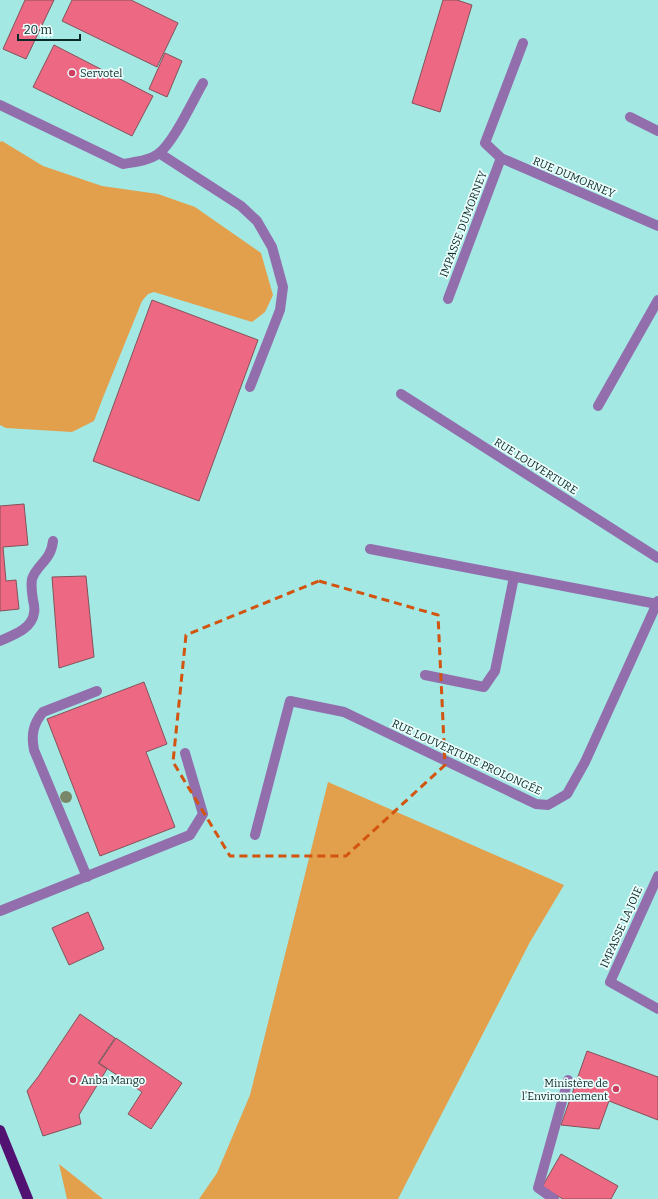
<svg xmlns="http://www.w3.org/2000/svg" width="658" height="1199" font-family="Bitter,serif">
<rect width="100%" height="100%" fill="#a3e8e3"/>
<path fill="#e2a04c" d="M2 141 43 166 102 186 158 194 195 207 261 253 273 295 265 312 252 322 154 292 148 294 142 301 104 395 94 421 72 432 6 428 0 425V142Z
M328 782 564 885 530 942 398 1199H199L217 1173 250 1095Z
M59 1164 103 1199H67Z"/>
<path fill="#ed6883" stroke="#855259" d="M25 0H54L26 59 3 49Z
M72 0H131L178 23 157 67 62 21Z
M443 0H457L472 5 440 112 412 103Z
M54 45 153 96 132 136 33 87Z
M165 53 182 61 167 97 149 89Z
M152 300 258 340 199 501 93 461Z
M24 504 28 545 3 547 6 581 16 580 19 609 0 611V506Z
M86 576 94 657 59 668 52 577Z
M144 682 167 744 146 752 175 827 100 856 47 719Z
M88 912 104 949 69 965 52 928Z
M80 1014 115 1038 98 1063 107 1069 79 1115 81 1124 43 1136 27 1091 38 1077Z
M116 1038 182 1083 151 1129 128 1114 142 1092 99 1063Z
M587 1051 658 1077V1120L609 1101 599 1129 561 1125Z
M561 1154 618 1186 611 1199H563L542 1187Z"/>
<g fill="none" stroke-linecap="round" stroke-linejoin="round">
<path stroke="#926ead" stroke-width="10" d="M523 43 485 143 501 158 658 226
M0 105 123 164C135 162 148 161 158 154 173 144 193 100 203 83
M630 117 658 131
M159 153 241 206 257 221 272 247 283 287 280 310 250 387
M448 299 501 158
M401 394 658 558
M598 406 658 300
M370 549 657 604
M0 641C13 635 32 629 34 613 35 609 34 604 33 600 32 594 31 585 32 579 37 564 51 561 53 541
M425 675 484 687 495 671 514 577
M255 835 290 701 344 712 536 804 548 805 567 794 585 762 658 601
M658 876 610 982 658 1009
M87 877 34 750C31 735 33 724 43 712L97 691
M0 911 190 835 203 814 185 753
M554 1199 538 1188 568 1080"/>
<path stroke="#511272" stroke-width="10" d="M0 1130 28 1199"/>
</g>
<circle fill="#798667" cx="66" cy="797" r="6"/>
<path fill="none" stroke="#d2540f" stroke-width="3" stroke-dasharray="8 5" stroke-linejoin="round" d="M319 581 438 615 445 765 346 856H230L173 762 186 635Z"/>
<g fill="#cd3e61" stroke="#ebfffd" stroke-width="1.5">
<circle cx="72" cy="73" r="4"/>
<circle cx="73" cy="1080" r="4"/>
<circle cx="616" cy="1089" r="4"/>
</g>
<g text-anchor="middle" stroke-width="3.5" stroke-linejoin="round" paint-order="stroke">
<g font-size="11" fill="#0d2928" stroke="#ebfffd" text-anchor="start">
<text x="80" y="77">Servotel</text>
<text x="81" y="1084">Anba Mango</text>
<text x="608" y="1087" text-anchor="end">Ministère de<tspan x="608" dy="13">l'Environnement</tspan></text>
</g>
<g font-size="11" fill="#0d2928" stroke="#ebfffd">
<text transform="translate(574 177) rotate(23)" y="4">RUE DUMORNEY</text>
<text transform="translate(463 224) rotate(-69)" y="4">IMPASSE DUMORNEY</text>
<text transform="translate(536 466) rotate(32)" y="4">RUE LOUVERTURE</text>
<text transform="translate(467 757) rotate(25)" y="4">RUE LOUVERTURE PROLONGÉE</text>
<text transform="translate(621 927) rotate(-66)" y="4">IMPASSE LA JOIE</text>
</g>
</g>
<path d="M18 34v6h62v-6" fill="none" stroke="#0d2928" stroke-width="2"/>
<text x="24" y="34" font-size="12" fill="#0d2928" stroke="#ebfffd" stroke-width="3" paint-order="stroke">20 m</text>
</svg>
